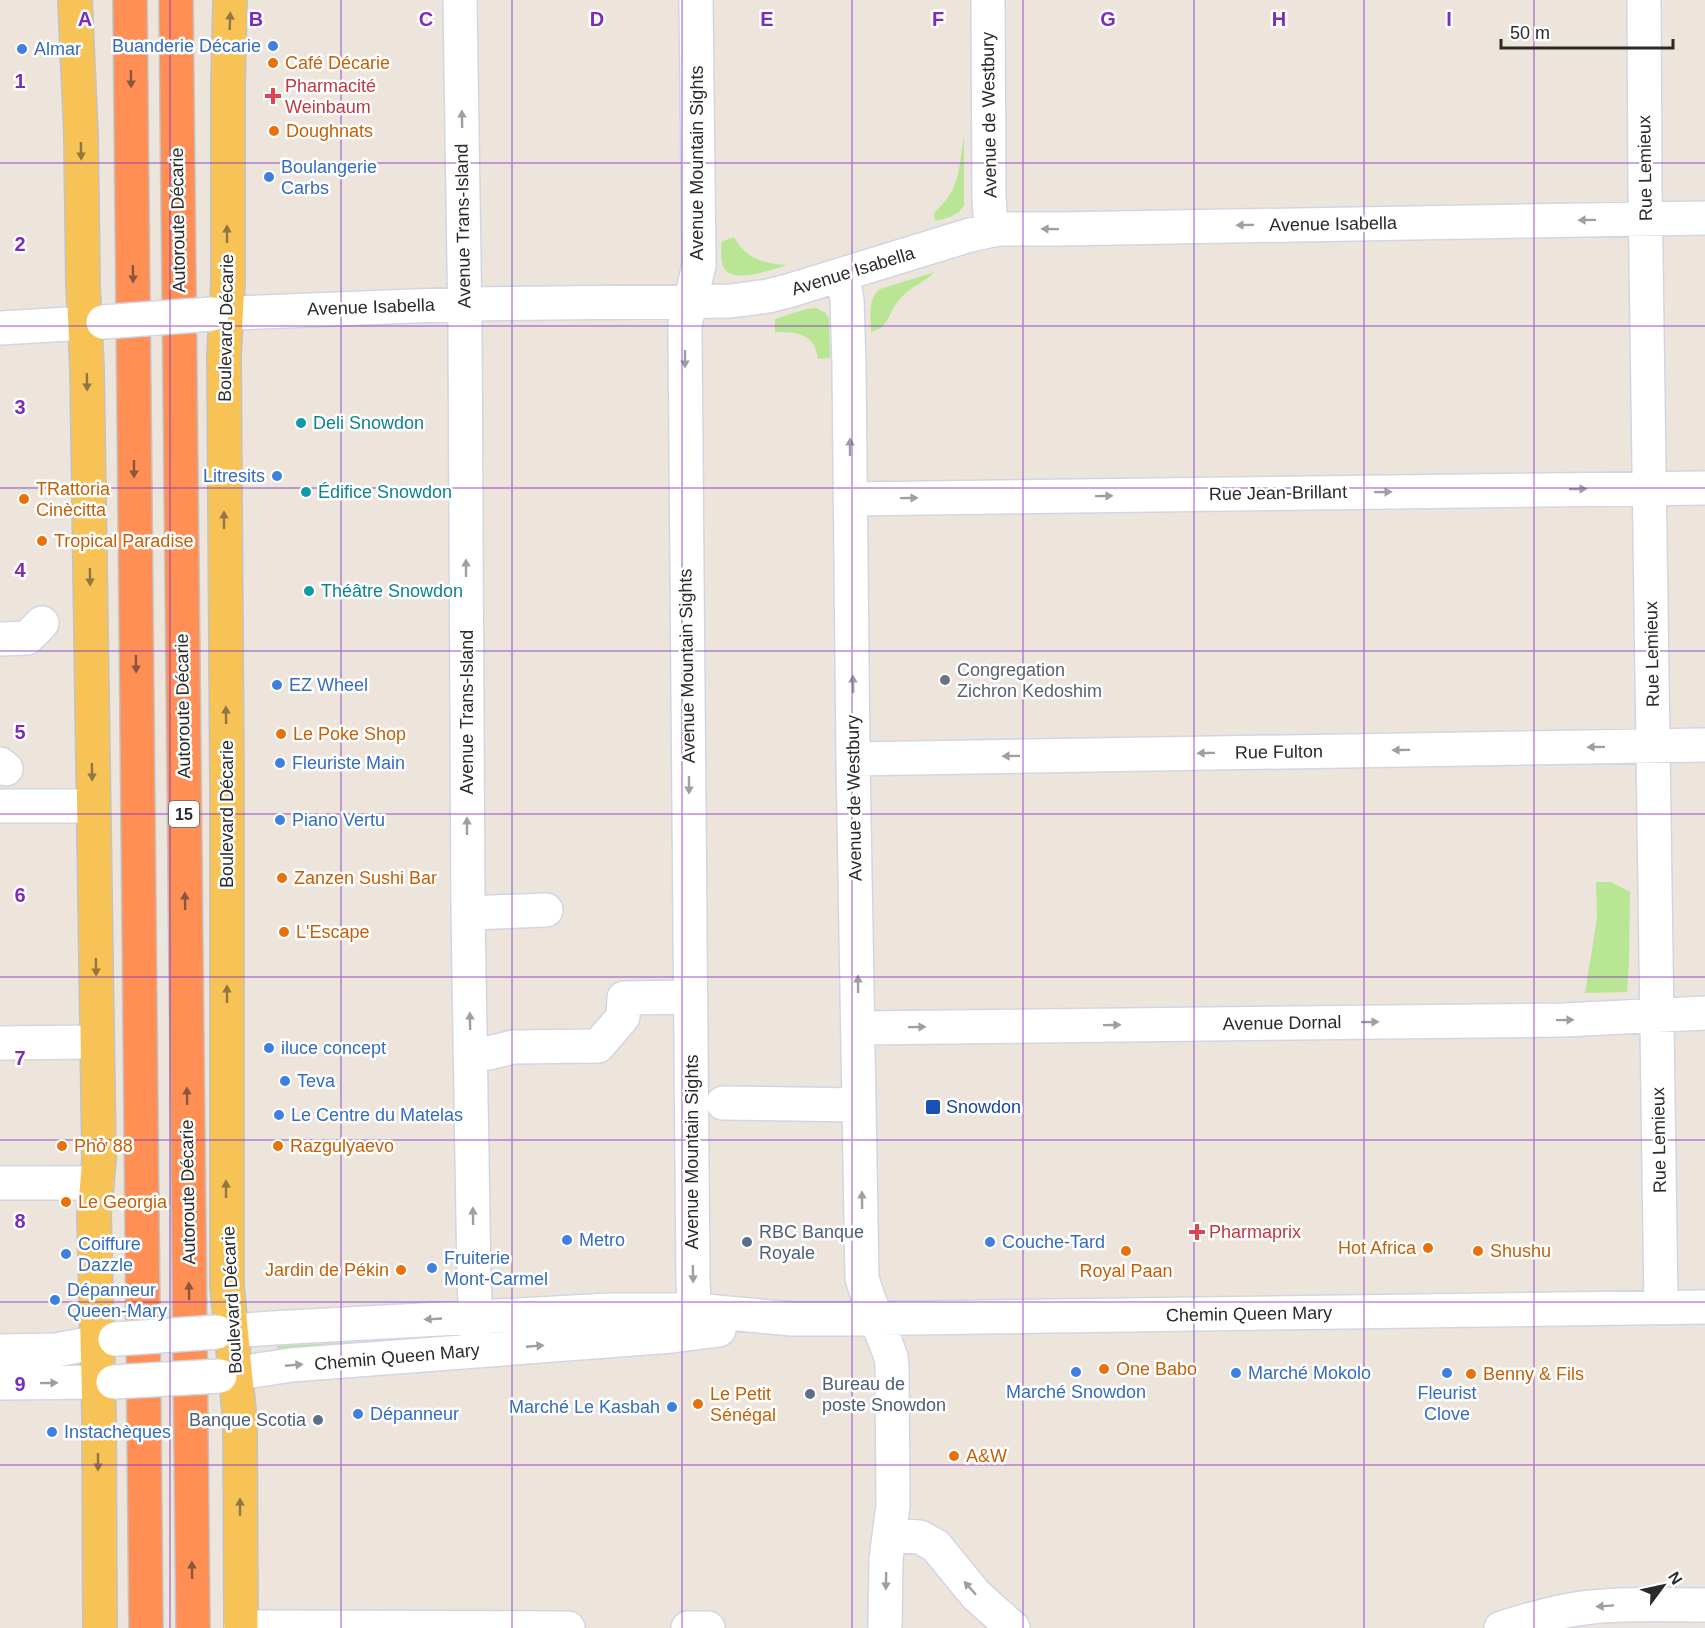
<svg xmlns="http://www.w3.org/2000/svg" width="1705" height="1628" font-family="Arial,sans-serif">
<rect width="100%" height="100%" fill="#ede4dc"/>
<path fill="#b8e695" d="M964 136V205C958 217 946 218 935 221L934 213C962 187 958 170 964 136Z
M734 237C745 258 763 264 787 265 773 269 731 286 723 266 720 260 722 249 721 242Z
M935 272C924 283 909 287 898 301 892 308 888 321 883 326 881 328 874 331 871 332 871 317 867 299 880 289Z
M816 308 826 313 829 319 830 358 818 359C815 333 797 332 775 332V319L806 309Z
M1596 882H1611L1630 892 1629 963 1627 992 1585 993 1597 918Z
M434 1338V1345L278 1354 277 1346Z"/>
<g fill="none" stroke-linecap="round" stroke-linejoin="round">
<g stroke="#d1d6e4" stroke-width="36">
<path id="minor" d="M460 0 465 327 468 913 474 1279 477 1351
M696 0 699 265 685 325V334L693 1282 696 1331
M988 0 989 197 991 230
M1644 0 1645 187 1661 1307
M842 275 847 300 849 365 853 759 862 1278 868 1297 891 1357 892 1366 893 1506 886 1559 885 1628
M212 314 464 304 731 301 768 296 788 291 970 235 998 229H1059L1705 218
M0 328 103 322
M850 499 1705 488
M0 639 27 638 42 623
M853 759 1705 745
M0 764 6 769
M0 806H93
M468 913 546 910
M858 1028 1564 1020 1705 1013
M0 1043 97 1042
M471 1054 489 1053 513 1047 598 1046 623 1017 624 998 690 997
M723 1103 859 1105
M0 1183H97
M217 1332 273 1328 610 1310H695L792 1319H843L1705 1307
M0 1351 56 1350 115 1339
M220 1376 291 1365 672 1336 719 1330
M0 1383 113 1382
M890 1535 920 1537 936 1546 976 1595 1013 1628
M241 1627 568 1628
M688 1628H708
M1501 1628C1531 1619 1561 1610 1592 1607 1630 1603 1668 1605 1705 1605"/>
</g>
<g stroke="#c3c3c3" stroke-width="36">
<path id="major" d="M75 0 81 135 83 285 87 368 99 1159 94 1215 99 1418 100 1628
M230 0 228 84V282L224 355 227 787V1286L240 1422 241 1628"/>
</g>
<g stroke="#c3c3c3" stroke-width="36">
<path id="highway" d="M130 0 146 1628
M176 0 193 1628"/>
</g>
<use href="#minor" stroke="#fff" stroke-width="33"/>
<use href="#major" stroke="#f7c356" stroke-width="33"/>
<use href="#highway" stroke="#ff8f55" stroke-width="33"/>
<g stroke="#d1d6e4" stroke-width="36" stroke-linecap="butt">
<path id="minor-bridge" d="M103 322 212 314
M115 1339 217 1332
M113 1382 220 1376"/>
</g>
<use href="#minor-bridge" stroke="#fff" stroke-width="33"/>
</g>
<defs><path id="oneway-solid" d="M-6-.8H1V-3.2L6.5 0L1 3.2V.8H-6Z" transform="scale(1.5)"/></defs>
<g fill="#907640">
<use href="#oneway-solid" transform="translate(230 21) rotate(-88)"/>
<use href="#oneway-solid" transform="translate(81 151) rotate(89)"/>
<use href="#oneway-solid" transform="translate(227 234) rotate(-90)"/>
<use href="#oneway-solid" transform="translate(87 382) rotate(89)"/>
<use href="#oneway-solid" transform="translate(224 520) rotate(-90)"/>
<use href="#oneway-solid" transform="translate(90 577) rotate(89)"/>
<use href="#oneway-solid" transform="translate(226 715) rotate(-91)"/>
<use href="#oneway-solid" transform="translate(92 772) rotate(89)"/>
<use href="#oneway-solid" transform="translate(96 967) rotate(89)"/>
<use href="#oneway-solid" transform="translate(227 994) rotate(-90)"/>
<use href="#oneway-solid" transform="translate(226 1189) rotate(-90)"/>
<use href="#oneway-solid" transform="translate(98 1462) rotate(90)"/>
<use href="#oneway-solid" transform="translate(240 1507) rotate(-90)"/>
</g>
<g fill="#8a573d">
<use href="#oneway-solid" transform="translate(131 79) rotate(89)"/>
<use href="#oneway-solid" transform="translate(133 274) rotate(89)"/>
<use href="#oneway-solid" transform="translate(134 469) rotate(90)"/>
<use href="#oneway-solid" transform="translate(136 664) rotate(89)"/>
<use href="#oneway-solid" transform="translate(185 901) rotate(-91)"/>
<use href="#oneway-solid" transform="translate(187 1096) rotate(-91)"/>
<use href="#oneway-solid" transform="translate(189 1291) rotate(-91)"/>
<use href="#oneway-solid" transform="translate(192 1570) rotate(-91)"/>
</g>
<g fill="#9f9f9f">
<use href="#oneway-solid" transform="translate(462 119) rotate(-91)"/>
<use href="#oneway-solid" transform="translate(1587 220) rotate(179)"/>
<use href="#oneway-solid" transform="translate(1245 225) rotate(179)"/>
<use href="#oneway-solid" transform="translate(1050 229) rotate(-179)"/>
<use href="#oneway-solid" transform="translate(685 359) rotate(90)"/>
<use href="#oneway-solid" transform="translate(850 447) rotate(-90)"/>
<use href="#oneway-solid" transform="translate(1578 489) rotate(-1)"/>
<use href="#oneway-solid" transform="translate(1383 492) rotate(-1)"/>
<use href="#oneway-solid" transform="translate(1104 496) rotate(-1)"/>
<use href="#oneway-solid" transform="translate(909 498) rotate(-1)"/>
<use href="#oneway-solid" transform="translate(466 568) rotate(-90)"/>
<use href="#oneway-solid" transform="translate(853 684) rotate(-91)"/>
<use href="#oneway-solid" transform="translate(1596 747) rotate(179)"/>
<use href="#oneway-solid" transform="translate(1401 750) rotate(179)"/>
<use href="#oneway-solid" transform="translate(1206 753) rotate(179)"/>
<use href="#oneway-solid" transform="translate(1011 756) rotate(179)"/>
<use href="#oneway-solid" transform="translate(689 785) rotate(90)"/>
<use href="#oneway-solid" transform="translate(467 826) rotate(-90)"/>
<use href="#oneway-solid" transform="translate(858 984) rotate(-91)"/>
<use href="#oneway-solid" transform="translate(1565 1020) rotate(-1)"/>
<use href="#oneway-solid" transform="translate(470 1021) rotate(-91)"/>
<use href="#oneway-solid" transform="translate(1370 1022) rotate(-1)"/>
<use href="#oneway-solid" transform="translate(1112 1025) rotate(-1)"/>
<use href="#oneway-solid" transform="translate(917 1027) rotate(-1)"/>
<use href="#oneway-solid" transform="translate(862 1200) rotate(-91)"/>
<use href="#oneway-solid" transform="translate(473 1216) rotate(-91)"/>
<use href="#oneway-solid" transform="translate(693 1274) rotate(89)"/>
<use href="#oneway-solid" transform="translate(433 1319) rotate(177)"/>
<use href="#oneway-solid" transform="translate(535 1346) rotate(-5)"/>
<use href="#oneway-solid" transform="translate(294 1365) rotate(-5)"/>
<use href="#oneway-solid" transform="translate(49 1383) rotate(-1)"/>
<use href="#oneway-solid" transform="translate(886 1581) rotate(91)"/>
<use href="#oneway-solid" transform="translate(970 1588) rotate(-132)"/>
<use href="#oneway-solid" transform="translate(1605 1606) rotate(176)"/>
</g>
<path fill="none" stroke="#7b2cbf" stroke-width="1.5" stroke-opacity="0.55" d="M170 0V1628M341 0V1628M512 0V1628M682 0V1628M852 0V1628M1023 0V1628M1194 0V1628M1364 0V1628M1534 0V1628M0 163H1705M0 326H1705M0 488H1705M0 651H1705M0 814H1705M0 977H1705M0 1140H1705M0 1302H1705M0 1465H1705"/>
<g fill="#3f7fe0" stroke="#fff" stroke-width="2">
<circle cx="273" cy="46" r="6"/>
<circle cx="22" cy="49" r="6"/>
<circle cx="269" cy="177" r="6"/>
<circle cx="277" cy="476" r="6"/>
<circle cx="277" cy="685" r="6"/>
<circle cx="280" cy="763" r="6"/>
<circle cx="280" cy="820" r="6"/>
<circle cx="269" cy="1048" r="6"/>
<circle cx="285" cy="1081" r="6"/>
<circle cx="279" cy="1115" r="6"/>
<circle cx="567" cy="1240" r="6"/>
<circle cx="990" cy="1242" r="6"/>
<circle cx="66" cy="1254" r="6"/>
<circle cx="432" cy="1268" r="6"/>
<circle cx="55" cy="1300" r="6"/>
<circle cx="1076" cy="1372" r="6"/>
<circle cx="1236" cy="1373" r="6"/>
<circle cx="1447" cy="1373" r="6"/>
<circle cx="672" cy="1407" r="6"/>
<circle cx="358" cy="1414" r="6"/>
<circle cx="52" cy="1432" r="6"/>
</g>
<g fill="#e8710a" stroke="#fff" stroke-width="2">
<circle cx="273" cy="63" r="6"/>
<circle cx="274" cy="131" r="6"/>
<circle cx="24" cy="499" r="6"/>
<circle cx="42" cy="541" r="6"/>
<circle cx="281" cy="734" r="6"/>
<circle cx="282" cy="878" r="6"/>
<circle cx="284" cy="932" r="6"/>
<circle cx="62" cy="1146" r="6"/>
<circle cx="278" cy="1146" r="6"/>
<circle cx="66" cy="1202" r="6"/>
<circle cx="1428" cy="1248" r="6"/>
<circle cx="1126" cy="1251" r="6"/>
<circle cx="1478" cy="1251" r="6"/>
<circle cx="401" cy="1270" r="6"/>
<circle cx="1104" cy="1369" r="6"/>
<circle cx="1471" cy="1374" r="6"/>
<circle cx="698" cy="1404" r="6"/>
<circle cx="954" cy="1456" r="6"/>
</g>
<g fill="#e0444e" stroke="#fff" stroke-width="2">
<path d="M270 87h6v6h6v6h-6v6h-6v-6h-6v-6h6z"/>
<path d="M1194 1223h6v6h6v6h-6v6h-6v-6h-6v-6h6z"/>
</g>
<g fill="#0f9aa8" stroke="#fff" stroke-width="2">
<circle cx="301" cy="423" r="6"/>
<circle cx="306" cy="492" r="6"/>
<circle cx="309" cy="591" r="6"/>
</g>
<circle fill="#6b7280" stroke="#fff" stroke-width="2" cx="945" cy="680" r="6"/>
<rect fill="#1a4fb4" stroke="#fff" stroke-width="2" x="925" y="1099" width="16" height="16" rx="3"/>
<g fill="#5c6f8a" stroke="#fff" stroke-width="2">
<circle cx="747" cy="1242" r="6"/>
<circle cx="810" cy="1394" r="6"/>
<circle cx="318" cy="1420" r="6"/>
</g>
<g text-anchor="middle" stroke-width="5" stroke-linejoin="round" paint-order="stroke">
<rect fill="#fff" stroke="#6a6a6a" stroke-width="1.5" x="169" y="801" width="30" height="26" rx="4.5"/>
<g font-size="16" font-weight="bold" fill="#2a2a2a">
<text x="184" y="820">15</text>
</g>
<g font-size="18" fill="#366cbe" stroke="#fff" text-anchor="start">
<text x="261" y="52" text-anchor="end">Buanderie Décarie</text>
<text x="34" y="55">Almar</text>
<text x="281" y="173">Boulangerie<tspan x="281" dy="21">Carbs</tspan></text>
<text x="265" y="482" text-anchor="end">Litresits</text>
<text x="289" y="691">EZ Wheel</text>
<text x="292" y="769">Fleuriste Main</text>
<text x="292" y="826">Piano Vertu</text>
<text x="281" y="1054">iluce concept</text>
<text x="297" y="1087">Teva</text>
<text x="291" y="1121">Le Centre du Matelas</text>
<text x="579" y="1246">Metro</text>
<text x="1002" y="1248">Couche-Tard</text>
<text x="78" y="1250">Coiffure<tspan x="78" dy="21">Dazzle</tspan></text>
<text x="444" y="1264">Fruiterie<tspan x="444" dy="21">Mont-Carmel</tspan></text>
<text x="67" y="1296">Dépanneur<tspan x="67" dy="21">Queen-Mary</tspan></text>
<text x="1248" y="1379">Marché Mokolo</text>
<text x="1076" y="1398" text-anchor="middle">Marché Snowdon</text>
<text x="1447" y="1399" text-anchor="middle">Fleurist<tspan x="1447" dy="21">Clove</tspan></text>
<text x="660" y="1413" text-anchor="end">Marché Le Kasbah</text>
<text x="370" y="1420">Dépanneur</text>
<text x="64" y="1438">Instachèques</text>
</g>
<g font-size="18" fill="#c56008" stroke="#fff" text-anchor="start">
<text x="285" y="69">Café Décarie</text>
<text x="286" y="137">Doughnats</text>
<text x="36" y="495">TRattoria<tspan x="36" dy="21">Cinècitta</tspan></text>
<text x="54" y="547">Tropical Paradise</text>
<text x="293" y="740">Le Poke Shop</text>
<text x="294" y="884">Zanzen Sushi Bar</text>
<text x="296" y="938">L'Escape</text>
<text x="74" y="1152">Phở 88</text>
<text x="290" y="1152">Razgulyaevo</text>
<text x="78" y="1208">Le Georgia</text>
<text x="1416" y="1254" text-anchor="end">Hot Africa</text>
<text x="1490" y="1257">Shushu</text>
<text x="389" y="1276" text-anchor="end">Jardin de Pékin</text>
<text x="1126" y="1277" text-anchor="middle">Royal Paan</text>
<text x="1116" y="1375">One Babo</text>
<text x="1483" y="1380">Benny &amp; Fils</text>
<text x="710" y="1400">Le Petit<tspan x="710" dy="21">Sénégal</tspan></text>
<text x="966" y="1462">A&amp;W</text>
</g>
<g font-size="18" fill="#be3a42" stroke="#fff" text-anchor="start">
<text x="285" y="92">Pharmacité<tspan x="285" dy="21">Weinbaum</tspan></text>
<text x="1209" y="1238">Pharmaprix</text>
</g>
<g font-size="18" fill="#2a2a2a" stroke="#fff">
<text transform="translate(989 115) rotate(-91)" y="6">Avenue de Westbury</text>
<text transform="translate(697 163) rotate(-90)" y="6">Avenue Mountain Sights</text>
<text transform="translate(1645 168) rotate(-91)" y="6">Rue Lemieux</text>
<text transform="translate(178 220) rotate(-91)" y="6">Autoroute Décarie</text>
<text transform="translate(1333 224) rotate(-1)" y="6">Avenue Isabella</text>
<text transform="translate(463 226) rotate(-91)" y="6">Avenue Trans-Island</text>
<text transform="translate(853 271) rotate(-17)" y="6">Avenue Isabella</text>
<text transform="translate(371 307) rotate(-2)" y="6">Avenue Isabella</text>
<text transform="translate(226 328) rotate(-89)" y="6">Boulevard Décarie</text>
<text transform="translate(1278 493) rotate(-1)" y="6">Rue Jean-Brillant</text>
<text transform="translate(1652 654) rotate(-91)" y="6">Rue Lemieux</text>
<text transform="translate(687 666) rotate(-91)" y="6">Avenue Mountain Sights</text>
<text transform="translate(183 706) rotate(-91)" y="6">Autoroute Décarie</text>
<text transform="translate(467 712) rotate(-90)" y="6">Avenue Trans-Island</text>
<text transform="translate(1279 752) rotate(-1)" y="6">Rue Fulton</text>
<text transform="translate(854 798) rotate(-91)" y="6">Avenue de Westbury</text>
<text transform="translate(227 814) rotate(-90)" y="6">Boulevard Décarie</text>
<text transform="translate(1282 1023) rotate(-1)" y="6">Avenue Dornal</text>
<text transform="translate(1659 1140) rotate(-91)" y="6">Rue Lemieux</text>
<text transform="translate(692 1152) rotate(-90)" y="6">Avenue Mountain Sights</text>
<text transform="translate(188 1192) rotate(-91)" y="6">Autoroute Décarie</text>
<text transform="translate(232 1300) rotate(-93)" y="6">Boulevard Décarie</text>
<text transform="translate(1249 1314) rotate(-1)" y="6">Chemin Queen Mary</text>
<text transform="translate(397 1357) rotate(-5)" y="6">Chemin Queen Mary</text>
</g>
<g font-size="18" fill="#0d838f" stroke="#fff" text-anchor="start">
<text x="313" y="429">Deli Snowdon</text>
<text x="318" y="498">Édifice Snowdon</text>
<text x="321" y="597">Théâtre Snowdon</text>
</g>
<g font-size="18" fill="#5b616d" stroke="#fff" text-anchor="start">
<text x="957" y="676">Congregation<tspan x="957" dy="21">Zichron Kedoshim</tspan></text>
</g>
<g font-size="18" fill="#164399" stroke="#fff" text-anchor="start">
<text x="946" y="1113">Snowdon</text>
</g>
<g font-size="18" fill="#4e5e75" stroke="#fff" text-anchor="start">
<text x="759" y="1238">RBC Banque<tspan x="759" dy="21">Royale</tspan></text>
<text x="822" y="1390">Bureau de<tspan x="822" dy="21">poste Snowdon</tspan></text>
<text x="306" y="1426" text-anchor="end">Banque Scotia</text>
</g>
</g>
<g font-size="20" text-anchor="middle" font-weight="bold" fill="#7b2cbf" stroke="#fff" stroke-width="5" stroke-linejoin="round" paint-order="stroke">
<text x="85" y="26">A</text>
<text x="256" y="26">B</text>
<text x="426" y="26">C</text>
<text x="597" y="26">D</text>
<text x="767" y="26">E</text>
<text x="938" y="26">F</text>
<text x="1108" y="26">G</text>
<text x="1279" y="26">H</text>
<text x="1449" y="26">I</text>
<text x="20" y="88">1</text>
<text x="20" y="251">2</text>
<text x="20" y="414">3</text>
<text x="20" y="577">4</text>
<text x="20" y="739">5</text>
<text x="20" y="902">6</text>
<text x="20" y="1065">7</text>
<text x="20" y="1228">8</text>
<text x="20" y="1391">9</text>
</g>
<g transform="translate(1663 1586) rotate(57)" stroke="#ffffff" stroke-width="4.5" paint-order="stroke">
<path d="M0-4.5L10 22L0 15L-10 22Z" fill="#2a2a2a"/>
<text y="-9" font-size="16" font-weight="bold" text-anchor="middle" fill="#2a2a2a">N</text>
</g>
<path d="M1501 39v9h172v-9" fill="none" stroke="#2a2a2a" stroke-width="3"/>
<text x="1510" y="39" font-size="18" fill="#2a2a2a" stroke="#ffffff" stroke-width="4.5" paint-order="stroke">50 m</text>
</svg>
